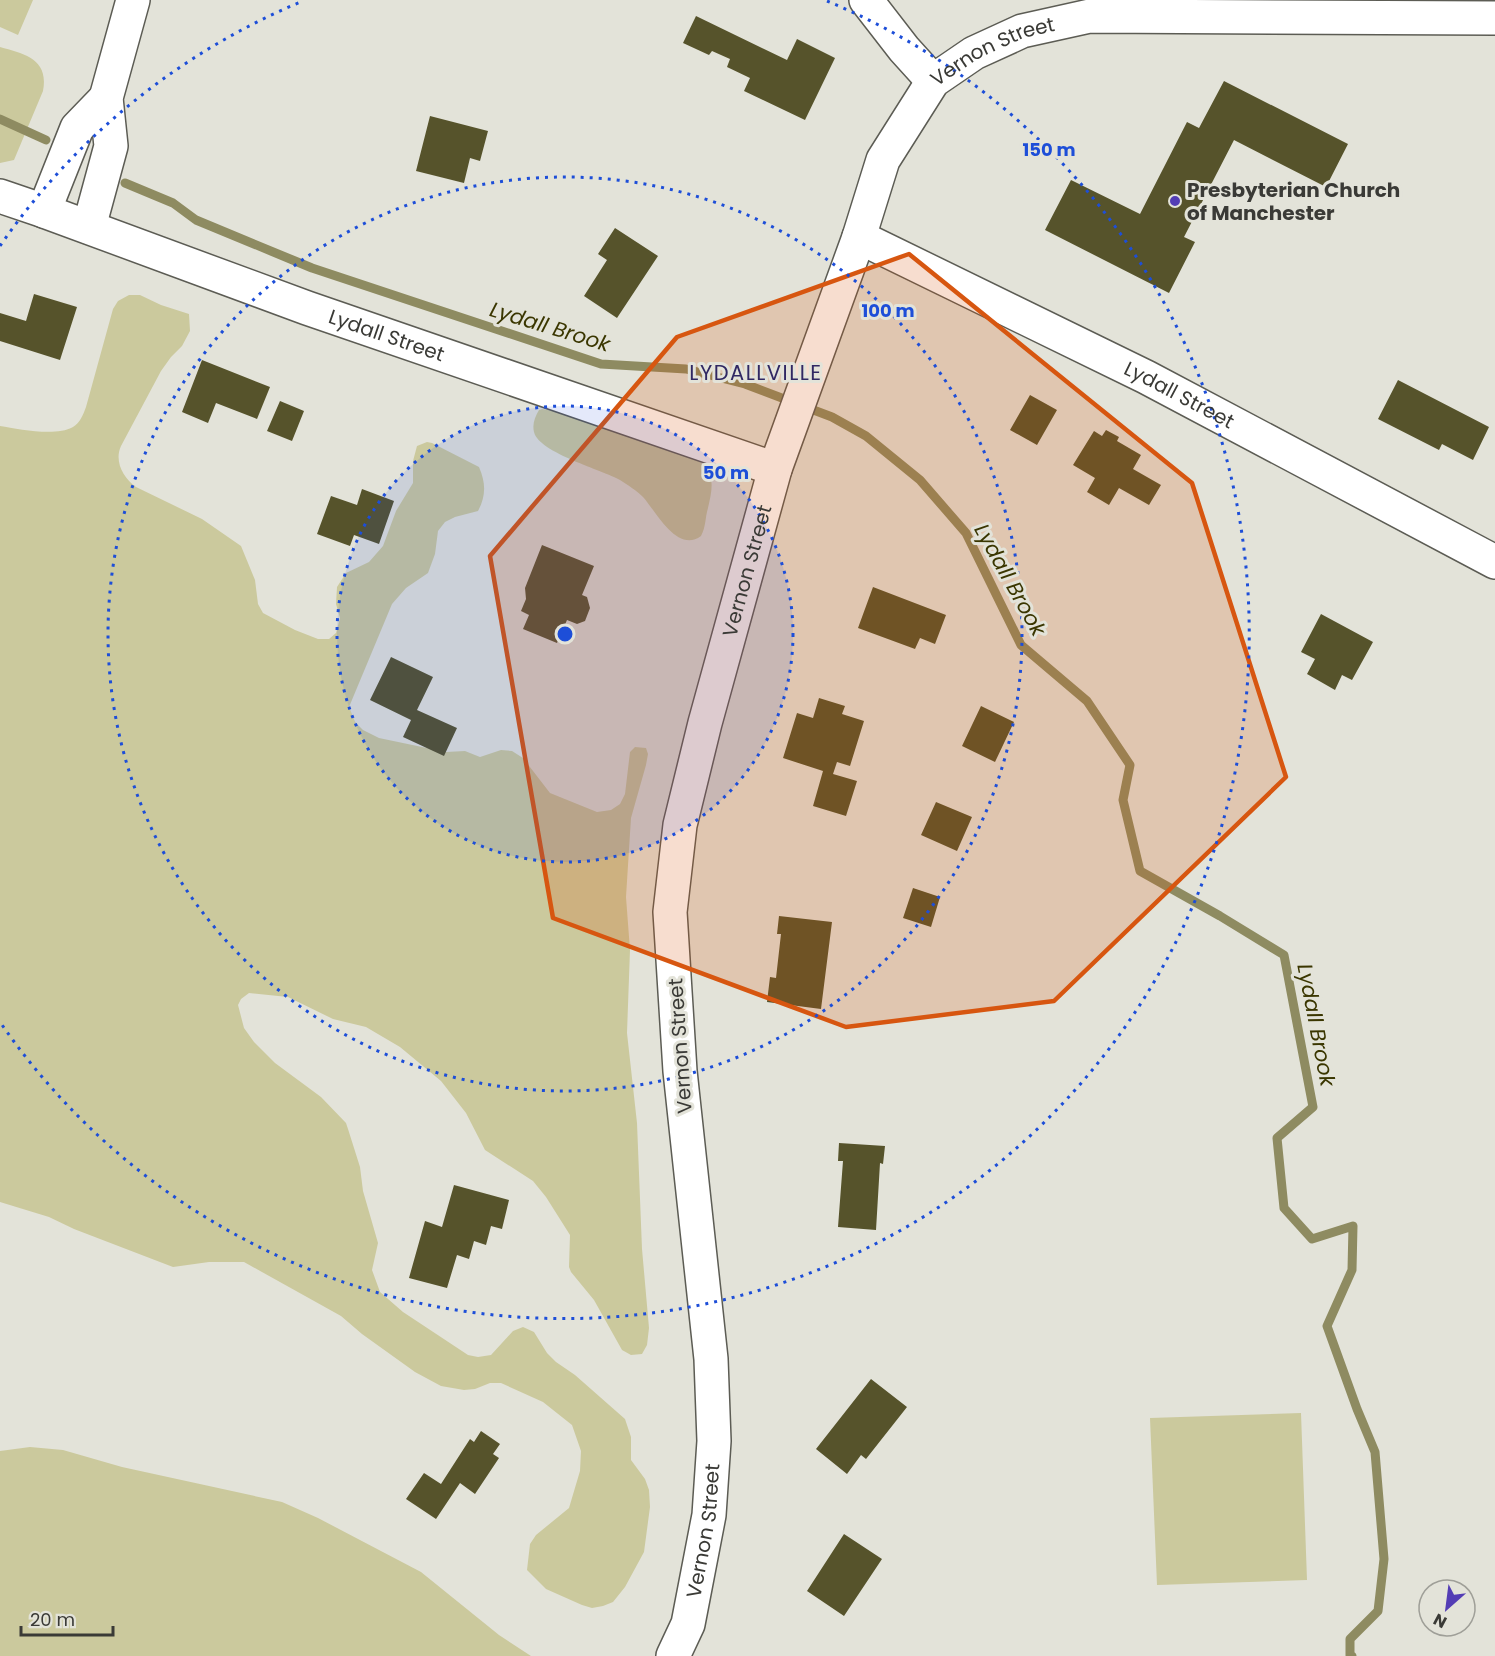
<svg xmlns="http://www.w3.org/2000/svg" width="1495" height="1656" font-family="Poppins,sans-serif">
<rect width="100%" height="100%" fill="#e3e3d9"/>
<path fill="#cbc99d" d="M0 0H33L18 35 0 27Z
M0 47C25 54 49 59 43 91L14 160 0 163Z
M129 295H140L161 305 189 314 190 331 182 346 171 357 161 371 121 446C114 461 123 478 136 487L202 519 241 546 255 580 258 604 263 613 295 630 318 639H329L336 633 340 618 336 604 337 587 346 573 369 562 383 546 396 511 413 483V461L417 446 427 442 432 443 479 467C486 483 486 496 478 511L455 517 445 522 438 531 435 554 428 573 406 588 392 604 349 707 355 722 363 730 379 738 446 752 465 751 480 757 501 750 512 751 523 758 550 793 597 812 611 810 620 804 625 794 630 752 635 747 646 748 648 754 646 765 631 818 626 897 630 950 627 1033 637 1123 642 1249 649 1328 647 1345 642 1354 631 1355 622 1350 594 1300 571 1272 569 1267 570 1235 546 1197 533 1181 485 1150 466 1113 441 1081 400 1047 366 1027 333 1019 288 997 249 993 241 999 238 1005 244 1028 254 1042 275 1063 321 1097 346 1123 348 1129 360 1167 363 1191 378 1243 372 1270 380 1292 403 1312 468 1355 478 1357 491 1355 513 1331 523 1327 534 1332 547 1353 556 1362 575 1375 625 1419 631 1437V1460L645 1479 649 1490 650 1507 644 1552 625 1587 613 1602 603 1606 592 1608 582 1605 546 1589 527 1570 530 1544 536 1535 569 1508 580 1471 581 1451 572 1425 543 1402 501 1383H490L475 1389 464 1390 441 1386 415 1372 362 1334 341 1316 244 1262H209L173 1267 74 1229 49 1217 0 1202V426C19 429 55 437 73 427 80 423 83 415 86 407L113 309 118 301Z
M542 409 553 411 599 425 695 458C716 472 713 486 708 508 705 518 706 527 701 536 677 554 655 510 643 497 637 491 628 485 620 480 603 470 539 453 534 432 532 424 535 417 539 410Z
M1301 1413 1307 1580 1157 1585 1150 1418Z
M30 1447 63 1450 122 1467 282 1502 318 1518 421 1572 499 1635 531 1656H0V1451Z"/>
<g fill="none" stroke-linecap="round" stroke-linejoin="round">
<path stroke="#8e8b61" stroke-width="9" d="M0 119 46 140
M125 183 173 203 196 220 312 268 601 364 686 369 745 384 832 417 866 436 920 480 966 533 1021 645 1087 701 1130 765 1123 800 1140 871 1220 916 1284 955 1313 1107 1277 1138 1284 1208 1312 1239 1353 1226 1352 1270 1327 1326 1357 1409 1375 1452 1384 1559 1378 1611 1350 1639V1655L1352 1656"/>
</g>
<path fill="#56532b" d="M696 16 787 60 797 39 835 58 805 120 744 91 750 78 727 67 730 59 712 51 709 55 683 43Z
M1224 81 1348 144 1326 187 1234 140 1184 237 1195 242 1169 293 1045 230 1071 180 1140 214 1187 122 1199 128Z
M430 116 488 131 480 161 470 158 464 183 416 171Z
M615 228 658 256 617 318 584 296 607 260 598 254Z
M34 294 77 307 60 360 0 341V313L26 321Z
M202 360 270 387 257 419 216 403 208 423 182 412Z
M1398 380 1489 427 1473 460 1442 444 1439 450 1378 419Z
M1030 395 1057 410 1037 445 1010 430Z
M280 401 304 411 292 441 267 431Z
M1106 430 1119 437 1117 441 1141 455 1133 469 1161 485 1149 505 1119 488 1109 505 1087 492 1095 478 1073 465 1094 431 1102 436Z
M362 489 394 501 379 544 354 535 350 546 317 534 331 496 357 505Z
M542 545 594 566 582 595 587 597 590 608 585 621 577 624 567 620 557 643 523 629 529 615 521 611 526 599 525 588Z
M873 587 946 615 935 644 920 638 915 649 858 628Z
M1321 614 1373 642 1352 680 1342 675 1335 690 1307 674 1315 659 1301 652Z
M391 657 433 677 417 710 457 728 444 756 403 737 411 720 370 700Z
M819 698 845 706 842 714 864 721 850 766 837 762 833 774 857 781 846 816 813 806 823 771 783 758 797 713 813 718Z
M981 706 1014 722 995 762 962 746Z
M936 802 972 817 957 851 921 835Z
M913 888 940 897 931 927 903 918Z
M779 916 832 922 821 1009 767 1002 770 977 776 978 781 934H777Z
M839 1143 885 1146 883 1164 880 1163 876 1230 838 1227 843 1161H838Z
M454 1185 509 1200 502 1229 491 1226 486 1245 474 1241 469 1259 457 1255 447 1288 409 1278 425 1221 442 1227Z
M871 1379 907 1407 866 1459 861 1455 847 1474 816 1449Z
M481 1431 500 1444 493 1454 499 1458 475 1494 460 1483 436 1519 406 1499 424 1473 441 1484 470 1439 474 1442Z
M844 1534 882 1559 844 1616 807 1591Z"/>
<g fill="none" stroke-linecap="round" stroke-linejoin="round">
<g stroke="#5c5c54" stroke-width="36">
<g id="minor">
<path d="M866 0 904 49 933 81"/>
<path id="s1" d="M0 196 44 211 307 308 775 469"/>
<path d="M44 211 77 128 106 98"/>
<path d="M89 227 111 146 106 98 133 0"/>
<path id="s2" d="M859 237 1146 377 1495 562"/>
<path id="s3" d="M673 1656 688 1624 709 1515 714 1441 711 1359 680 1071 670 912 680 825 705 723 775 469 859 237 883 160 933 81 974 53 1022 31 1090 16 1495 18"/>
</g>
</g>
<use href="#minor" stroke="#fff" stroke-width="33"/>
</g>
<path fill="#d75610" fill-opacity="0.2" stroke="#d75610" stroke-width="4.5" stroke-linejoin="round" d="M909 254 1192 483 1286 777 1054 1001 846 1027 553 918 490 556 677 337Z"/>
<circle cx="565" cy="634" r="228" fill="#1d4ed8" fill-opacity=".12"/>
<g fill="none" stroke="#1d4ed8" stroke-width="3" stroke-dasharray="3 6">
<circle cx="565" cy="634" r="228"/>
<circle cx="565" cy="634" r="457"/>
<path d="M0 246A685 685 0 0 1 303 1M827 1A685 685 0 1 1 0 1022"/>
</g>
<circle fill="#533db5" stroke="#e3e3d9" stroke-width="2" cx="1175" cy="201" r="6"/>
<g text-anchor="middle" stroke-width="6" stroke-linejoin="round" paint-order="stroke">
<g font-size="20" fill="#3a3a36" stroke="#e3e3d9">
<text dy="7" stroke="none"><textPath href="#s3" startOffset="1696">Vernon Street</textPath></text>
<text dy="7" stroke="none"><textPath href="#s1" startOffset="411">Lydall Street</textPath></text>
<text dy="7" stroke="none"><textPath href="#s2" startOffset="357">Lydall Street</textPath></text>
<text dy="7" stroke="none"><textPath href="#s3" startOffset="1102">Vernon Street</textPath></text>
<text transform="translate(680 1046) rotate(-94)" y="7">Vernon Street</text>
<text dy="7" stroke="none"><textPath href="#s3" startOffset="130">Vernon Street</textPath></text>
</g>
<g font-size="20" font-weight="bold" fill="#3a3a36" stroke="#e3e3d9" text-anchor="start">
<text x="1187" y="197">Presbyterian Church<tspan x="1187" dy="23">of Manchester</tspan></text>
</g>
<g font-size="21" font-style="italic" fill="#3a3600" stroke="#e3e3d9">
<text transform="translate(550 327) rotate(17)" y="7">Lydall Brook</text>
<text transform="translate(1010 580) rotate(61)" y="7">Lydall Brook</text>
<text transform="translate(1316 1025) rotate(79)" y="7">Lydall Brook</text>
</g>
<g font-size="21" letter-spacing="1.5" fill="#302863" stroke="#e3e3d9">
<text x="756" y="380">LYDALLVILLE</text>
</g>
</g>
<circle cx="565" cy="634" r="9" fill="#1d4ed8" stroke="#e3e3d9" stroke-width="3"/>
<g font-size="18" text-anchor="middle" font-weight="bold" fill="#1d4ed8" stroke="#e3e3d9" stroke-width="6" stroke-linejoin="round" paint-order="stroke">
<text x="1049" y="156">150 m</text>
<text x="888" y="317">100 m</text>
<text x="726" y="479">50 m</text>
</g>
<g transform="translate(1447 1608) rotate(208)"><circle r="28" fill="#e3e3d9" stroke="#9f9f98" stroke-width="1.5"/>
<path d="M0-4.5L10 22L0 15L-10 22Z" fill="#533db5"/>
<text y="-9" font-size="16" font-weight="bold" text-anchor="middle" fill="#3a3a36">N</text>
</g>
<path d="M21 1626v9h92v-9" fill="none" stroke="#3a3a36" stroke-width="3"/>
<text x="30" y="1626" font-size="18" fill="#3a3a36" stroke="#e3e3d9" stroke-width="4.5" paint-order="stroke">20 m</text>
</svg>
